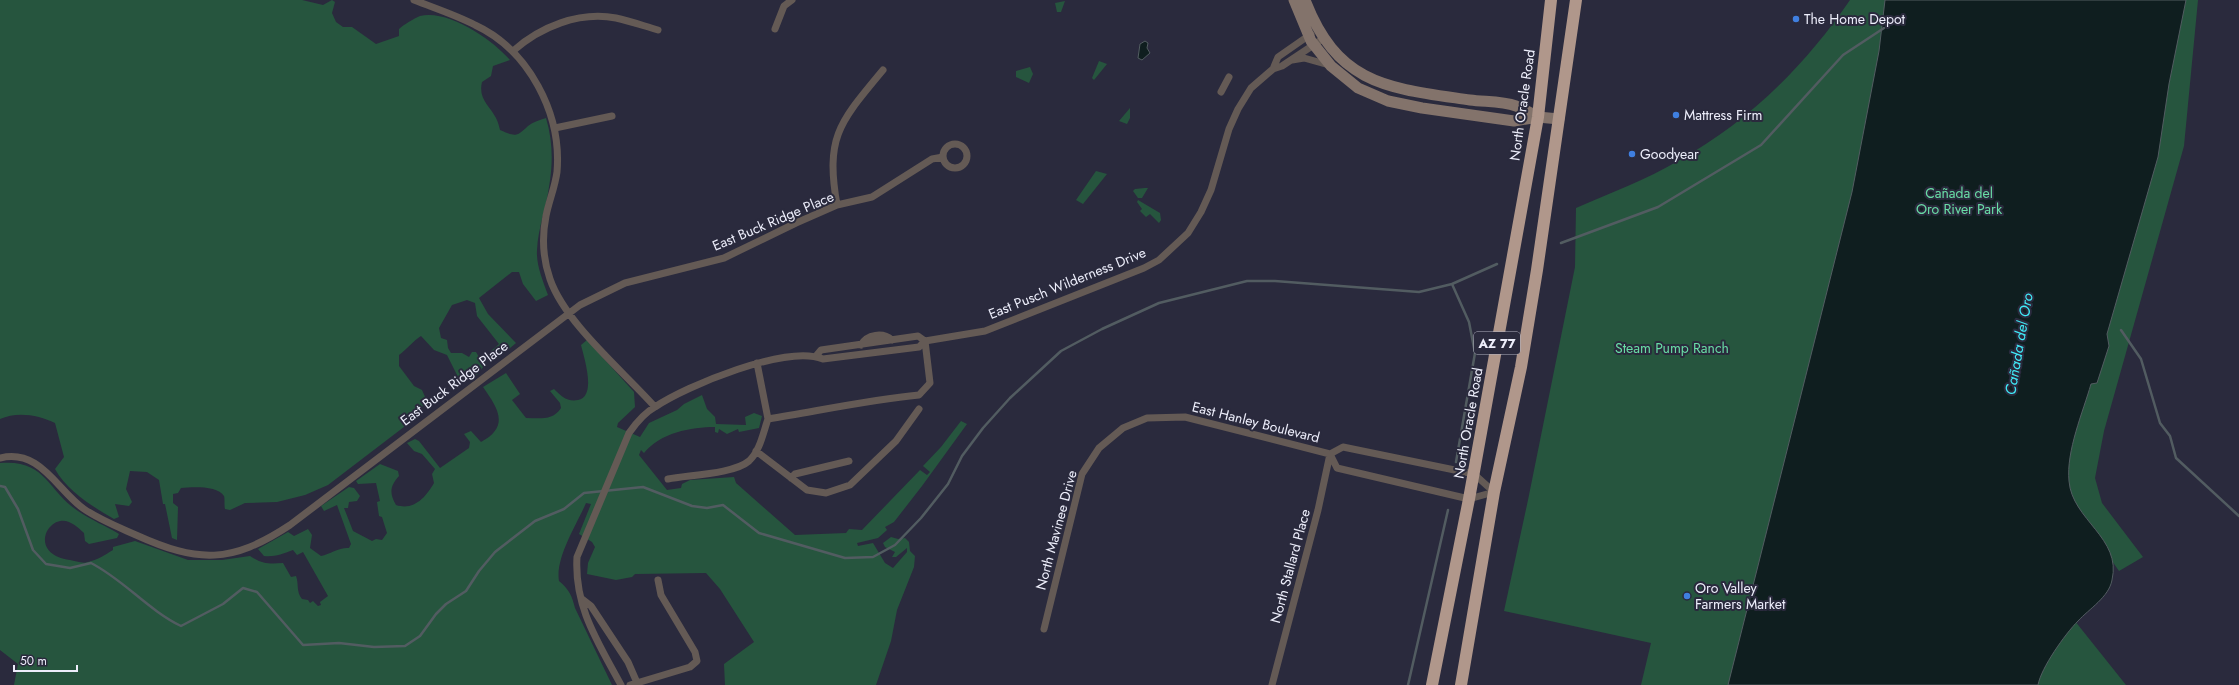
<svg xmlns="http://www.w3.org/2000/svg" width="2239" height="685" font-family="Jost,sans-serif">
<rect width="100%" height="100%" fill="#2a2a3d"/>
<path fill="#26553e" d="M0 0H302L323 5 332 0 335 2 332 13 336 22 343 27H352L376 44 399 36V29C403 25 415 18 420 16 448 9 493 40 510 60L493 66 491 76 482 82C478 99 489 105 496 118 498 122 499 126 500 130 516 137 516 137 528 126 533 122 540 120 546 118 553 141 553 164 549 187 546 209 538 228 537 250 536 265 543 281 548 295L536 301 523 284 519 272H512L479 298 488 314 516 343 497 359 490 352 499 344 477 316 475 303 467 300 452 305 439 328 441 338 447 340 448 348 451 353H462L469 357 472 352H476L484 366 477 375 465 380 459 379 447 355 434 350 421 336C413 341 407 349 399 355V366L414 386 422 390 426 399 417 417 328 485 305 495 277 502 245 503 230 510 225 509C224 505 225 499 224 496 218 485 191 487 181 488L178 493 173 494V503L178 507 177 540 172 538 165 504H163L159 480 147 472 130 471 126 489 132 502 129 506 115 504 119 517 114 519C93 507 67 491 55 469L64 457 55 423C39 415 17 411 0 419Z
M1850 0H2198L2184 146 2104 431 2095 478 2102 503 2143 557 2119 571 2055 479 2031 566 2126 685H1641L1651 643 1504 611 1528 500 1575 267 1576 208C1610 193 1646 180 1678 161 1749 121 1804 67 1850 0Z
M1065 1 1061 12H1057L1055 3Z
M1099 61 1107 64 1094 80 1092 78Z
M1030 67 1033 74 1029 83 1016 77V71Z
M1130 108V118L1127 124 1119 121Z
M1096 171 1107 174 1083 204 1076 200Z
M1145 188H1148L1142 198H1138L1133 191 1135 189Z
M1138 200 1160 213 1161 220 1159 223 1150 214 1146 217 1140 211 1142 209 1137 202Z
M587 340 634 392 635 407 618 423 617 427 640 437 649 423 677 410 684 404 702 395 707 409 715 417 716 424 746 425 745 417 754 413 762 416 759 428 739 432 738 429 727 434 719 429 718 433 715 432V427C691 427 660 433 644 453L641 450 639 455 667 490 681 488 682 484 690 480 734 477 736 483 795 535 846 533 849 529 862 530 920 470 927 475 930 472 923 466 941 447 961 421 967 424 922 486 894 522 885 527 887 530 878 538 857 543 858 546 873 543 885 563 893 568 907 552V548L896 557H892L895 552 885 547 883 543 891 537 898 539 905 538 909 542 910 551 915 556 914 567 897 610 891 641 876 685H725L724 664 754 642 720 589 706 573 635 574 632 577 616 580 587 574 588 563 595 547 592 542 579 534 591 504 586 503C577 524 555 558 559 581 569 589 572 596 575 608L612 685H14L18 664 0 650V463C46 459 47 490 78 511 91 520 106 526 119 534L117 538 89 544 85 541 84 533C80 529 74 524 69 522 48 513 27 554 70 560 75 561 83 564 88 562 97 560 105 555 113 550V547L135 541 188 560H222L250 556C262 564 269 564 283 563L291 577 296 576C299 584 296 592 302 599L308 600 310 603 313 601 318 606 321 605 320 602 328 596 303 552 297 555 293 550C282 554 275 557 264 556L258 549 288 532 294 536 308 529 312 535 310 548 321 556C330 554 340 547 349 548L351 544 337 505 324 511 321 506 349 487 354 488 360 496 357 501 349 502 348 508H344L353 531 372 541 376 539 382 540 387 533 382 517 379 516 377 502 380 501 376 483 358 484 356 481 380 464 398 471 399 476C390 486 389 493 396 505 414 511 426 497 434 483L432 474 435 469 422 454 414 451 407 443 415 439 419 441 440 468 469 448 470 442 464 434 471 431 481 442C511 426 497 407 483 387L506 373 520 394 512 400 526 418C539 418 553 421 561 408L560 403 550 391 554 389C561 396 567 402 578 400 597 396 584 358 581 345Z"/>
<path fill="#0f1e1f" stroke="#525c61" d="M1885 0H2186L2169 84 2158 157 2107 334 2109 346 2097 383 2091 384C2083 412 2066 451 2069 481 2072 520 2122 538 2112 580 2109 597 2089 609 2078 621 2065 634 2041 668 2038 685H1728L1852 192 1879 51Z
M1145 41 1148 43 1147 48 1150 53 1142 60 1138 58 1140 44Z"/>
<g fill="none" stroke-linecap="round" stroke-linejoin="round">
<path stroke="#525c61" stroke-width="2.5" d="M1561 243 1658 207 1761 145 1843 55 1884 28
M1452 284 1469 322 1475 353 1456 462
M2121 330 2141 359 2160 423 2170 436 2176 458 2239 516
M0 486 5 487 18 509 33 550 46 564 70 568 91 563C124 580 148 610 181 626L223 604 243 588 257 592 303 645 339 643 374 647 405 646 420 636 436 614 446 604 466 591 479 571 495 552 535 521 564 509 584 493 643 487 692 506 707 508 723 505 759 533 845 558 873 557 895 545 921 518 948 484 962 456 983 428 1010 398 1061 351 1102 329 1159 303 1247 281H1275L1419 292 1452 284 1497 264
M1408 685 1448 510"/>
<path stroke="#645a55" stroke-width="7" d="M414 0C434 8 456 15 475 25 529 50 562 114 557 172 555 187 549 201 546 216 542 236 543 259 550 279 565 323 623 371 655 407
M775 29 784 6 792 0
M1311 34 1278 57 1273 69 1282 66 1324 38
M513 51C540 27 579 11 616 18 630 21 644 26 658 30
M1292 60 1304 58 1329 65
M1221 92 1229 77
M555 128 612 116
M943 156a12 12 0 1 1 24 0a12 12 0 1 1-24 0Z
M837 205C825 136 840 122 883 70
M861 345C867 334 883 332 892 340
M816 356 821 350 918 336 925 341
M757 363 768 419
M756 451 807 490 826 493 850 485 896 441 919 409
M1330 454 1337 468 1469 499 1494 492
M0 458C40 448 57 490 84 509 100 520 118 527 136 535 198 563 231 564 290 525L580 305 625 283 724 258 796 223 837 205 872 197 932 159 943 157
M791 478 795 474 849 461
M668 479C688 475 734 474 749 461 760 451 763 433 768 419 818 411 868 400 919 395L930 383 925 341
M582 599 591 606 628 662 638 685
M1044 629 1082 474 1099 448 1123 428 1147 418 1185 417 1330 454 1343 447 1474 474 1494 492
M621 685C598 642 574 607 577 557L629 433C636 423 644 413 655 407 686 386 787 344 823 359L919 347 925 341 985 331 1144 268 1159 260 1188 233 1201 212 1211 190 1229 129 1238 109 1251 88 1273 69
M630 685 690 667 697 661 695 652 661 595 658 580
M1272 685 1318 510 1330 454"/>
<path stroke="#83736b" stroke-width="11" d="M1294 0 1311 41 1331 66 1358 88 1388 101 1422 108 1514 121 1538 117 1559 119
M1305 0C1338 86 1389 88 1470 100 1485 102 1502 101 1516 106 1523 109 1531 113 1538 117"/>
<path stroke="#b0978b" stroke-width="12" d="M1432 685 1469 499 1538 117 1551 0
M1461 685 1494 492 1521 367 1537 270 1576 0"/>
</g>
<g fill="#3f7fe0" stroke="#2a2a3d" stroke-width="1.5">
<circle cx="1796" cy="19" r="4"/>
<circle cx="1676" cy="115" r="4"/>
<circle cx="1632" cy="154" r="4"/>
<circle cx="1687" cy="596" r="4"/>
</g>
<g text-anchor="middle" stroke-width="4" stroke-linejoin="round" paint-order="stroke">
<rect fill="#2a2a3d" stroke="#b2b3c2" stroke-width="1" x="1474" y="332" width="46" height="22" rx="3"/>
<g font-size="13" font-weight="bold" fill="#edeefb">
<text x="1497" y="348">AZ 77</text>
</g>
<g font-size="14" fill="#edeefb" stroke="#2a2a3d" text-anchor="start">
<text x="1804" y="24">The Home Depot</text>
<text x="1684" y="120">Mattress Firm</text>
<text x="1640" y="159">Goodyear</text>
<text x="1695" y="593">Oro Valley<tspan x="1695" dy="16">Farmers Market</tspan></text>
</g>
<g font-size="14" fill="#edeefb" stroke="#2a2a3d">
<text transform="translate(1522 105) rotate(-82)" y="5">North Oracle Road</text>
<text transform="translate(773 221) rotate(-23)" y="5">East Buck Ridge Place</text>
<text transform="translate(1067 283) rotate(-22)" y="5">East Pusch Wilderness Drive</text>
<text transform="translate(454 383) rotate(-37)" y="5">East Buck Ridge Place</text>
<text transform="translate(1256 422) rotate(14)" y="5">East Hanley Boulevard</text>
<text transform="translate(1468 423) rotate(-80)" y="5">North Oracle Road</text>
<text transform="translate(1056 530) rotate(-75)" y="5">North Mavinee Drive</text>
<text transform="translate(1290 566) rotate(-75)" y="5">North Stallard Place</text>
</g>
<g font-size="14" fill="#69dda6" stroke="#2a2a3d">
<text x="1959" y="198">Cañada del<tspan x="1959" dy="16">Oro River Park</tspan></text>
<text x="1672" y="353">Steam Pump Ranch</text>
</g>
<g font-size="15" font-style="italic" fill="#40eaf7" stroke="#2a2a3d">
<text transform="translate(2019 344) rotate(-80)" y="5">Cañada del Oro</text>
</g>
</g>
<path d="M14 665v6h63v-6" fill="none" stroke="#edeefb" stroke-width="2"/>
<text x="20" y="665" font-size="12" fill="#edeefb" stroke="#2a2a3d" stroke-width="3" paint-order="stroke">50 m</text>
</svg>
